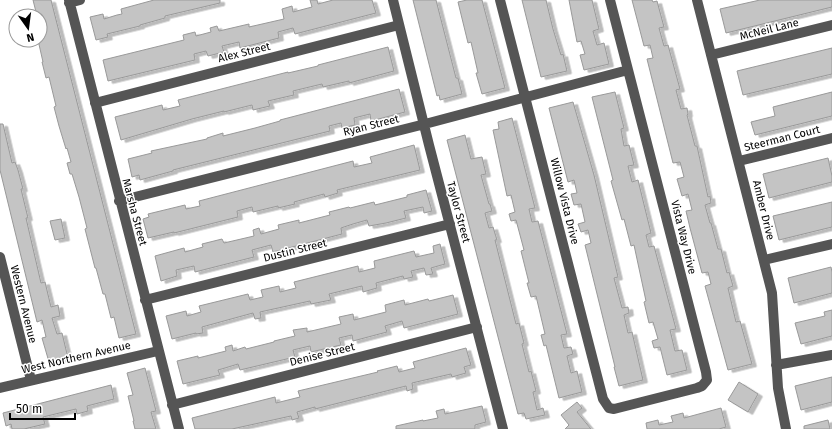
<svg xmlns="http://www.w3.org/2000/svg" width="832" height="429" font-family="'Fira Sans',sans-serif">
<defs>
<filter id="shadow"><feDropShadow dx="4.5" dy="2.5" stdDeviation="0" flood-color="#0004"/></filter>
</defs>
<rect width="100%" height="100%" fill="#fff"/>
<path fill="#c4c4c4" stroke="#999" filter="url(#shadow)" d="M33 0H51L136 334 119 338 114 317 111 318 105 294H103L96 268H95L85 229 87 228 79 197 72 174H70L67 163 71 162 67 148 66 149 59 126 54 107 56 106 49 77 46 78 42 62H43L38 40H40V16H37Z
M154 0H220V3L165 16V18L140 25V26L107 34 108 37 96 40 90 17 103 14 104 19 117 15 122 14 121 9Z
M310 0H317L318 4 333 0H372L376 13 295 34 293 28 278 32 279 38 240 48 239 42 222 46 224 52 208 56 206 51 194 54 195 60 108 81 103 60 184 40 183 35 195 32 196 36 211 32 210 28 217 26 219 31 249 24V27L284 19 282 9 292 6 293 12 312 7Z
M413 0H436L456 78H458L462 94 440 100 439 95 437 96Z
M467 0H482L505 88 482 94 476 73H478L471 42 468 43 458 2Z
M522 0H546L553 29 561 55 563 54 567 71 541 77Z
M569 0H592L599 29 593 31 597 45 604 43 609 64 584 70 580 55 585 54 581 41 577 42Z
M632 0H652L653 2 657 1 664 27 659 28 664 46 668 45 680 89 676 90 681 109 687 108 688 114 687 115 695 146H697L708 197 710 196 711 203 705 205 710 223H711L718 249H721L727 273 729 272 733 286 728 288 736 322 740 321 752 364 728 370 705 286 711 284 708 272 702 273 690 228 686 211 692 210 688 194 682 196 677 179 684 177 680 162 673 163 647 59 653 58 650 45 644 46Z
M760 0H832V7L726 33 720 9Z
M388 47 394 71 349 83V81L323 87 322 84 293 91 294 95 268 101 270 106 253 110 252 105 224 112V111L192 119 121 140 115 117 162 105 163 110 180 106 178 100 288 72V73L318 66V65Z
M832 48V74L743 95 737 71Z
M399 89 405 112 371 121 370 114 354 118 355 125 342 128 341 123 329 126 330 131 173 170V171L140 180 139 175 132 177 128 159 152 153 151 151 207 139V138L223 133V136L255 128 280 121V120Z
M615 92 624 128 621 129 624 146 629 145 634 165 628 166 632 182 638 180 651 233 646 235 649 247 654 246 676 329 670 330 675 351 682 350 687 370 667 375 660 347 654 348 652 341 658 339 653 322 649 323 644 302 646 301 634 245 631 246 624 219 622 220 611 181 613 180 592 97Z
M832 92V116L755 135 751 122 775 116 773 107Z
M573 102 594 175 618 277 614 278 622 308 628 307 629 313 624 315 628 333 632 332 643 380 619 386 614 367H615L585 245 591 243 588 230 581 232 578 224 585 222 581 204 574 205 571 194 577 193 574 180 568 182 549 108Z
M512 118 535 208 529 209 532 222 538 221 567 334 561 335 564 348 571 347 573 354 567 356 571 373 577 371 582 392 559 398 546 345 544 346 541 335 545 334 536 296 531 297 527 283H529L521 251 524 250 516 220 511 221 509 214 515 212 511 195 507 196 493 130 499 129 498 122Z
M0 124H3L12 163 15 162 18 170 23 189H21L28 218H26L41 283 45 282 51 307 58 305 60 316 52 318 57 334 62 333 68 358 49 362 42 338 46 337 42 320 37 322 0 170Z
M465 135 471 159 482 157 486 174 481 175 489 204H490L492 211 485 213 489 228 493 227 497 240H495L516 324 519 323 524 343 522 344 529 372 531 371 536 391 533 392 537 410 543 408 545 415 526 419 524 413 518 414 447 140Z
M414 145 420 170 337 190 338 193 325 197 324 194 294 202 295 204 278 208V206L253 212 252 207 237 211 238 217 174 233V232L148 238 143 219 149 217 148 214 185 205 186 209 200 206 199 201 353 161 354 167 372 163 370 157Z
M828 158 832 176V182L769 198 763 174Z
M426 190 432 211 424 213 423 207 404 211 406 218 386 223 369 226 367 220 353 224 341 228 342 234 273 252 271 245 252 250 254 257 195 272 194 266 176 270 177 276 161 281 155 256 184 248 185 252 203 247 202 244 222 239 224 243 254 236 253 230 259 228 261 234 279 229 278 225 299 220V223L330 215 329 212 349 207 350 208 374 202 375 205 407 197V195Z
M832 202V227L779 240 773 216Z
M61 219 65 238 55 240 50 221Z
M440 244 445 264 431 268 433 274 426 275 424 268 411 271 413 277 404 279 403 276 376 283 377 288 363 292 362 286 329 294 331 300 311 304 310 301 260 312 261 318 255 319 253 313 202 327 203 333 196 334V333L172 339 166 316 186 311 187 316 201 312 199 306 248 294 250 300 263 297 261 290 279 286 280 292 296 288 294 282 358 266 359 272 375 268 374 261 414 251 416 257 434 253 433 246Z
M831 267 832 272V293L794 303 788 278Z
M453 295 458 314 404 328 402 321 385 326 387 332 353 341 352 335 339 338 341 345 311 352 310 346 293 350 295 357 240 370 238 364 225 368 218 370 220 375 183 384 177 361 198 356V358L226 351 225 347 232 345 233 351 245 347 246 349 274 342V341L295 336 293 330 307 328V332L341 324 339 317 353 314 354 320 386 312 385 305 404 300 405 305 428 299 429 301Z
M832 310V336L801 344 795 323 825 316 824 312Z
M466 348 471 365 464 367 466 373 452 377 451 374 412 383 413 389 407 391 406 386 315 409V407L297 412 299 418 292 420 291 416 232 429H195L192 418 275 397 276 403 300 397 298 391 378 372 377 371 397 366 399 372 415 368 413 362Z
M145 368 156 411 151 412 156 429H135L133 421H134L128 396 133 395 127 373Z
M832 377V402L801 410 795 386Z
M739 382 758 394 748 412 728 400Z
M111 385 114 399 87 406 88 411 77 414 76 409 43 417 45 424 24 429H12L11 424 6 426 3 413Z
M577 402 582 408 577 412 591 429H565L569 425 561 415Z
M482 406 486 422 475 425V429H396V426L423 420V421L438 418 436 411 444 409 445 414Z
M721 408 726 427 719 429H647L646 423 658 420 659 425 673 422 671 416 683 413 684 418Z
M828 420 830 429H804V426Z"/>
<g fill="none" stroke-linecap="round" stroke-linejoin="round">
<path stroke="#555" stroke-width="10" d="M69 0 179 429
M393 0 429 145 503 429
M500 0 603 399 609 408 614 409 697 388 702 386 707 380 706 372 610 0
M697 0 772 293 778 388 786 429
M69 3 80 0
M711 55 832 25
M95 103 399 25
M739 161 832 138
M119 201 425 124 628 70
M0 257 31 380
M764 260 832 244
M145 300 450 224
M776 365 832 355
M0 388 158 351
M172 405 477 327"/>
</g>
<g text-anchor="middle" stroke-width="3" stroke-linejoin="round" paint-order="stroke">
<g font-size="11" fill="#000" stroke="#fff">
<text transform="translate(769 29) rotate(-14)" y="4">McNeil Lane</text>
<text transform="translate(244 52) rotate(-14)" y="4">Alex Street</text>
<text transform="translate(371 125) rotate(-14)" y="4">Ryan Street</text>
<text transform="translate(782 138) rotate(-14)" y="4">Steerman Court</text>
<text transform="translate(565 201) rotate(76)" y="4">Willow Vista Drive</text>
<text transform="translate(764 210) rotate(76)" y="4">Amber Drive</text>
<text transform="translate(135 212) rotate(75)" y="4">Marsha Street</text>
<text transform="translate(459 212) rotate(75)" y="4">Taylor Street</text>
<text transform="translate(684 237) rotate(76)" y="4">Vista Way Drive</text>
<text transform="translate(295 250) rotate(-14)" y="4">Dustin Street</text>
<text transform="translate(24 304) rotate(76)" y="4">Western Avenue</text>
<text transform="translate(322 354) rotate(-14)" y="4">Denise Street</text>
<text transform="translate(76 357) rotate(-13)" y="4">West Northern Avenue</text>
</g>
</g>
<g transform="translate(28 28) rotate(166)"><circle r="19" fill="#ffffff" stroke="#999999"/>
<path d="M0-3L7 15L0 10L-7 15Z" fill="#000000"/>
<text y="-6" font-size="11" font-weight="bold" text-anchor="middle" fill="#000000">N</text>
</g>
<path d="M10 413v6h65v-6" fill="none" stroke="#000000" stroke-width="2"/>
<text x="16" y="413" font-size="12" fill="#000000" stroke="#ffffff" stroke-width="3" paint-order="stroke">50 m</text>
</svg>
